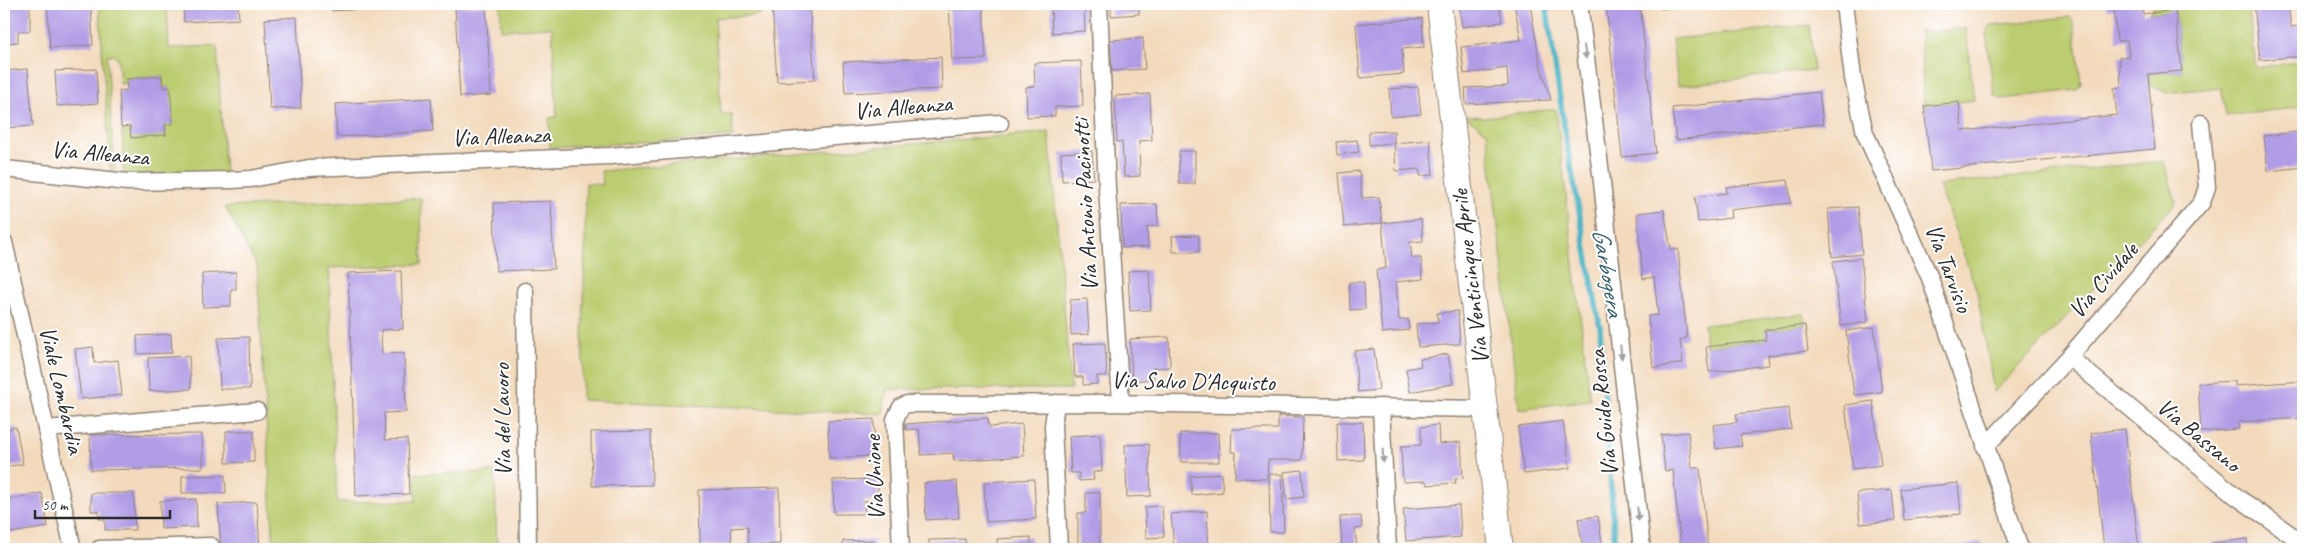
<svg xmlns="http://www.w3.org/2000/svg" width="2307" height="553" font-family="Caveat,sans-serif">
<rect width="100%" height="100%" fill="#fff"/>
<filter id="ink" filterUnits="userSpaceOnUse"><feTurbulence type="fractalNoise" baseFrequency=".02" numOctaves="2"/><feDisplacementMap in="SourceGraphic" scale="10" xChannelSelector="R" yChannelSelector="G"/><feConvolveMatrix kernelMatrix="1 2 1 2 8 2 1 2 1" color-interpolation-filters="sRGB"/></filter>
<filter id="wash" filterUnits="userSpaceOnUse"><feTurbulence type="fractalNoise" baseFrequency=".0096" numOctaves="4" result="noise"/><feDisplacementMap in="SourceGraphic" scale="20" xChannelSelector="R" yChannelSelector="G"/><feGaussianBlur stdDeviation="1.12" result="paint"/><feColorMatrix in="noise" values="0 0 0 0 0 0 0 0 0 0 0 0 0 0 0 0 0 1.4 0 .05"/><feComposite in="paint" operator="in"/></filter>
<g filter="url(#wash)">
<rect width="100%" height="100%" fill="#f3dabd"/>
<path fill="#bccc6f" stroke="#747c4d" d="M99 4H167L169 48 217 46 225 173 124 176 122 131 165 135 169 87 163 88 162 76 126 79 127 83 120 84 118 59 113 55H107L115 176 111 177Z
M500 4H760L761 15 715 18 721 114H732L733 137 550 148 549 118 557 117 552 27 501 30Z
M2156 4H2248L2256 68 2303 61V107L2226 116 2221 87 2166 93 2149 84 2148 74 2182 71 2175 11 2149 13Z
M2070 17 2074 22 2081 84 2077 90 2002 99 1994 96 1986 33 1991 25Z
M1809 25 1814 70 1678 86 1672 39Z
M1966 28 1974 100 1924 106 1920 31 1927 32Z
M1556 109 1590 400 1519 409 1487 132 1465 116 1485 117Z
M1049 132 1071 389H887L883 414 582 400 586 183 603 185 601 171Z
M2164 161 2176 203 1994 392 1977 292 1939 185Z
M421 198 422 264 329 268 337 502 416 501 415 474 495 472 497 549H274L257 266 225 207Z
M1804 314 1805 325 1766 330V340L1706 347 1704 325Z"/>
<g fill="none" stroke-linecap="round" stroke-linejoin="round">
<path stroke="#48b3c5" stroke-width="5.5" d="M1546 4 1566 139 1600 327 1615 549"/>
</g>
<g id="blocks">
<path fill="#b19ce6" d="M4 4H30V31H18V42L4 43Z
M47 4H91L93 45 50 48Z
M183 4H238L239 19 184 22Z
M332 4H430V5L332 11Z
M772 4H809L815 80 777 82Z
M949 4H983L986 59 952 60Z
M1051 4H1084L1085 31 1052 33Z
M1111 4H1139V14L1111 16Z
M1459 4H1499L1502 22 1462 27Z
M1514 4H1530L1540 64 1551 100 1466 104 1465 88 1508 86 1507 68 1464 74 1461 47 1521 40Z
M1606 4H1640L1656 153 1622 157Z
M1661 4H1701V5L1661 9Z
M2106 4H2142L2143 14 2175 10 2182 71 2148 74 2155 149 1931 171 1924 106 1959 102 1962 131 2117 115 2114 88 2121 87 2119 57 2129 56 2127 40 2117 41 2114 9 2107 10Z
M2254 4H2288L2291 27 2303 25V56L2260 60Z
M486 5 491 95 460 97 455 7Z
M297 17 301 108 270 109 265 19Z
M1422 18 1424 47 1402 49 1404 74 1360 78 1356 24Z
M1143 38 1145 69 1112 71 1110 40Z
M941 57 942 89 845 93 843 62Z
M1081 61 1083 106 1055 107V116L1027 117 1026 87 1035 86 1034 63Z
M28 69 33 126 4 128V71Z
M96 69 98 103 57 106 55 71Z
M162 76 163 88 170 87 173 124 165 125 166 135 131 138 130 126 121 127 119 91 127 90 126 79Z
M1418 87 1421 114 1391 117 1389 89Z
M1819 92 1823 124 1676 140 1672 108Z
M1150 94 1152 140 1139 141 1140 176 1124 177 1122 142H1117L1115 96Z
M431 98 433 131 337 137 335 104Z
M1394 131V143L1369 145V132Z
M2303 131V167L2268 171 2264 136Z
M1357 140 1359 152 1337 155 1336 142Z
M1430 140 1433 175 1420 176V169L1396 171 1394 143Z
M1092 151 1094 179 1062 181 1061 153Z
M1179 151H1195V184H1179Z
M1359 171 1362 198 1379 197 1382 223 1344 227 1339 173Z
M1788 180 1791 203 1730 210 1731 218 1698 222 1695 197 1727 193 1726 187Z
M551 201 554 269 496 271 494 203Z
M1157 204 1158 226 1147 227 1148 247 1122 248 1121 205Z
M1858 207 1862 254 1832 257 1828 209Z
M1664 210 1671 250 1678 249 1687 338 1680 340 1683 363 1653 368 1648 316 1658 315 1654 277 1643 279 1637 213Z
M1421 219 1423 241 1410 242 1412 258H1421L1423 279 1396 282 1399 320 1408 319 1409 330 1382 333 1376 270 1386 268 1382 223Z
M1199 235V252H1173L1172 236Z
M1861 258 1868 322 1841 326 1833 261Z
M1149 270 1151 310 1130 311 1128 271Z
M401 271 403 329 381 330 382 354 404 353 406 412 384 413 385 440 407 439 409 494 356 496 348 273Z
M236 272V289H231V306L203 307 202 274Z
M1349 282H1364L1365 309 1350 310Z
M1087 299 1089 334 1071 335 1070 300Z
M1458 311 1460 344 1418 347 1416 324 1438 322 1437 313Z
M1805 325 1808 351 1768 355 1769 365 1709 372 1706 347 1766 340 1765 330Z
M1874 327 1882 392 1854 395 1846 331Z
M171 334 172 353 138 354 137 336Z
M249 337 250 389H220L218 338Z
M1169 337 1170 367 1153 368 1154 379 1132 381 1130 339Z
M1105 343 1107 376H1097V384L1083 385V377H1075L1073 344Z
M93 347 94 363 118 360 122 395 81 399 75 349Z
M1374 349 1379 390 1358 392 1354 351Z
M1448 354 1453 384 1410 392 1406 369 1421 366 1420 359Z
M189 356 191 389 149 391 148 358Z
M2235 381V386L2303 381V418L2238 422 2239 429 2201 432 2198 383Z
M1873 401 1881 465 1853 469 1845 405Z
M1789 408 1791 429 1740 435 1742 446 1716 449 1713 425 1737 422 1736 414Z
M1278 416 1303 417 1302 460H1268L1267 479 1235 478 1236 452H1231L1232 429H1278Z
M988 418 989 427 1022 424 1024 456 954 461 953 453 921 455 919 429 906 430V424Z
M874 419 875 456 829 458 828 421Z
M1563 421 1570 468 1524 474 1518 427Z
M1337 422H1363L1364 460 1338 461Z
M1438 425 1439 444 1461 442 1463 478 1455 479 1456 483 1427 485 1426 481 1403 482 1401 446 1421 445V427Z
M16 427 23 464 4 467V430Z
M2125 429 2139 549H2104L2091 433Z
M226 431H254V462L226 463Z
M651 431 652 485 592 486 591 432Z
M1688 432 1692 468H1700L1708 549H1681L1673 470 1665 471 1661 435Z
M1180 433H1218L1219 462H1181Z
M202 434 203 468 91 470 90 435Z
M1100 434 1102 471 1093 472 1094 480 1079 481V473H1071L1069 436Z
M1149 444 1151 496 1127 497 1125 445Z
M1302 470 1304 497 1286 499 1284 472Z
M1221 473 1223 492 1192 495 1190 476Z
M1269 474H1282L1284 532H1270Z
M225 475 226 493H182V476Z
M878 479V500L864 501 865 514H834L833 480Z
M1034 479 1036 519 986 522 984 482Z
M957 481 959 518 926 520 924 483Z
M1958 483 1961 514 1904 520 1901 489Z
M779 488 780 544 748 545 747 527 731 528 732 545 700 546 699 490Z
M1892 490 1895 521 1860 524 1857 493Z
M42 493 48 527 11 533 5 500Z
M91 493H134L135 530H105V519H99V511H91Z
M1086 493H1100V549H1078V513H1086Z
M196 499 197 527 161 529 160 501Z
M257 502 260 549H221L218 504Z
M1459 505 1461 537 1406 541 1403 509Z
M1162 506 1164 537 1146 538 1145 507Z
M1207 511 1209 549H1174L1171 514Z
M1361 516 1362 528 1355 529 1357 549H1342L1340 517Z
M1598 516 1603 549H1583L1578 519Z
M1031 537V549H998L997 539Z
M965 539V549H929V540Z
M2247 539 2248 549H2213L2212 543Z
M874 540V549H843V541Z
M1980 542 1982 549H1954Z"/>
</g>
</g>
<g filter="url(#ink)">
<use href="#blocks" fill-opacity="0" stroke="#8f8274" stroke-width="1"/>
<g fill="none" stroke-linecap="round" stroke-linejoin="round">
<g stroke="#8f8274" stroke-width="19">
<path id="street" d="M1099 4 1107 188 1121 403
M1579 4 1602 182 1642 549
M1844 4 1853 78 1865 133 1930 278 2020 549
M4 169 128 182 231 180 251 179 309 168 610 156 1000 123
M4 242 73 549
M525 291 528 549
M2069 357 2237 497 2303 543
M1056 403 1053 426 1059 549
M1381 407 1388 549
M46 429 257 411
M1985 447 2069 357 2202 202 2207 187 2201 123
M99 549 211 546
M901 549 895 419 901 407 907 404 1104 403 1485 409"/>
</g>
<g stroke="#8f8274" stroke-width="26">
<path id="secondary" d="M1439 4 1501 549"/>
</g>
<use href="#street" stroke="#fff" stroke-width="16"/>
<use href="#secondary" stroke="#fff" stroke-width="24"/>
</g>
<defs><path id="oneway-solid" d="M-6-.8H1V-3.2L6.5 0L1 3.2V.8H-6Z" transform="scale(1.25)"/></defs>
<g fill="#a0a0a0">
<use href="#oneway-solid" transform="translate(1585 52) rotate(82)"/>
<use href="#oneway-solid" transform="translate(1621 352) rotate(84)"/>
<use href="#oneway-solid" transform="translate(1383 456) rotate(87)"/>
<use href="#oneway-solid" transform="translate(1638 514) rotate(84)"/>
</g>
</g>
<g text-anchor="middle" stroke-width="4" stroke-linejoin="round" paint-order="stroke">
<g font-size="24" fill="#2b2b2b" stroke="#fff">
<text transform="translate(903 107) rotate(-5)" y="8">Via Alleanza</text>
<text transform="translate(501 136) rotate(-2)" y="8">Via Alleanza</text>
<text transform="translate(100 153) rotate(5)" y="8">Via Alleanza</text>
<text transform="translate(1085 205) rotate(-93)" y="8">Via Antonio Pacinotti</text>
<text transform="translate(1949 268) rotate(69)" y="8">Via Tarvisio</text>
<text transform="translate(1470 277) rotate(-97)" y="8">Via Venticinque Aprile</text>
<text transform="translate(2103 280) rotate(-49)" y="8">Via Cividale</text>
<text transform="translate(1193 381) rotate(1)" y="8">Via Salvo D'Acquisto</text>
<text transform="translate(62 390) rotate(77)" y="8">Viale Lombardia</text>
<text transform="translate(1603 413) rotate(-96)" y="8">Via Guido Rossa</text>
<text transform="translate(502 420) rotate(-91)" y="8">Via del Lavoro</text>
<text transform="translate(2199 435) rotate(40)" y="8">Via Bassano</text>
<text transform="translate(874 478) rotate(-93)" y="8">Via Unione</text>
</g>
<g font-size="25" font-style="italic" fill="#376169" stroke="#fff">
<text transform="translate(1609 272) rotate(80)" y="9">Garbogera</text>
</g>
</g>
<rect width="2307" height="553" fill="none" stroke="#fff" stroke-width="20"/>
<path d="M35 510v8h135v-8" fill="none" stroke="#2b2b2b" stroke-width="2.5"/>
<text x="42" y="510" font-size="15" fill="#2b2b2b" stroke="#ffffff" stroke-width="4" paint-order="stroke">50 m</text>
</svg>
